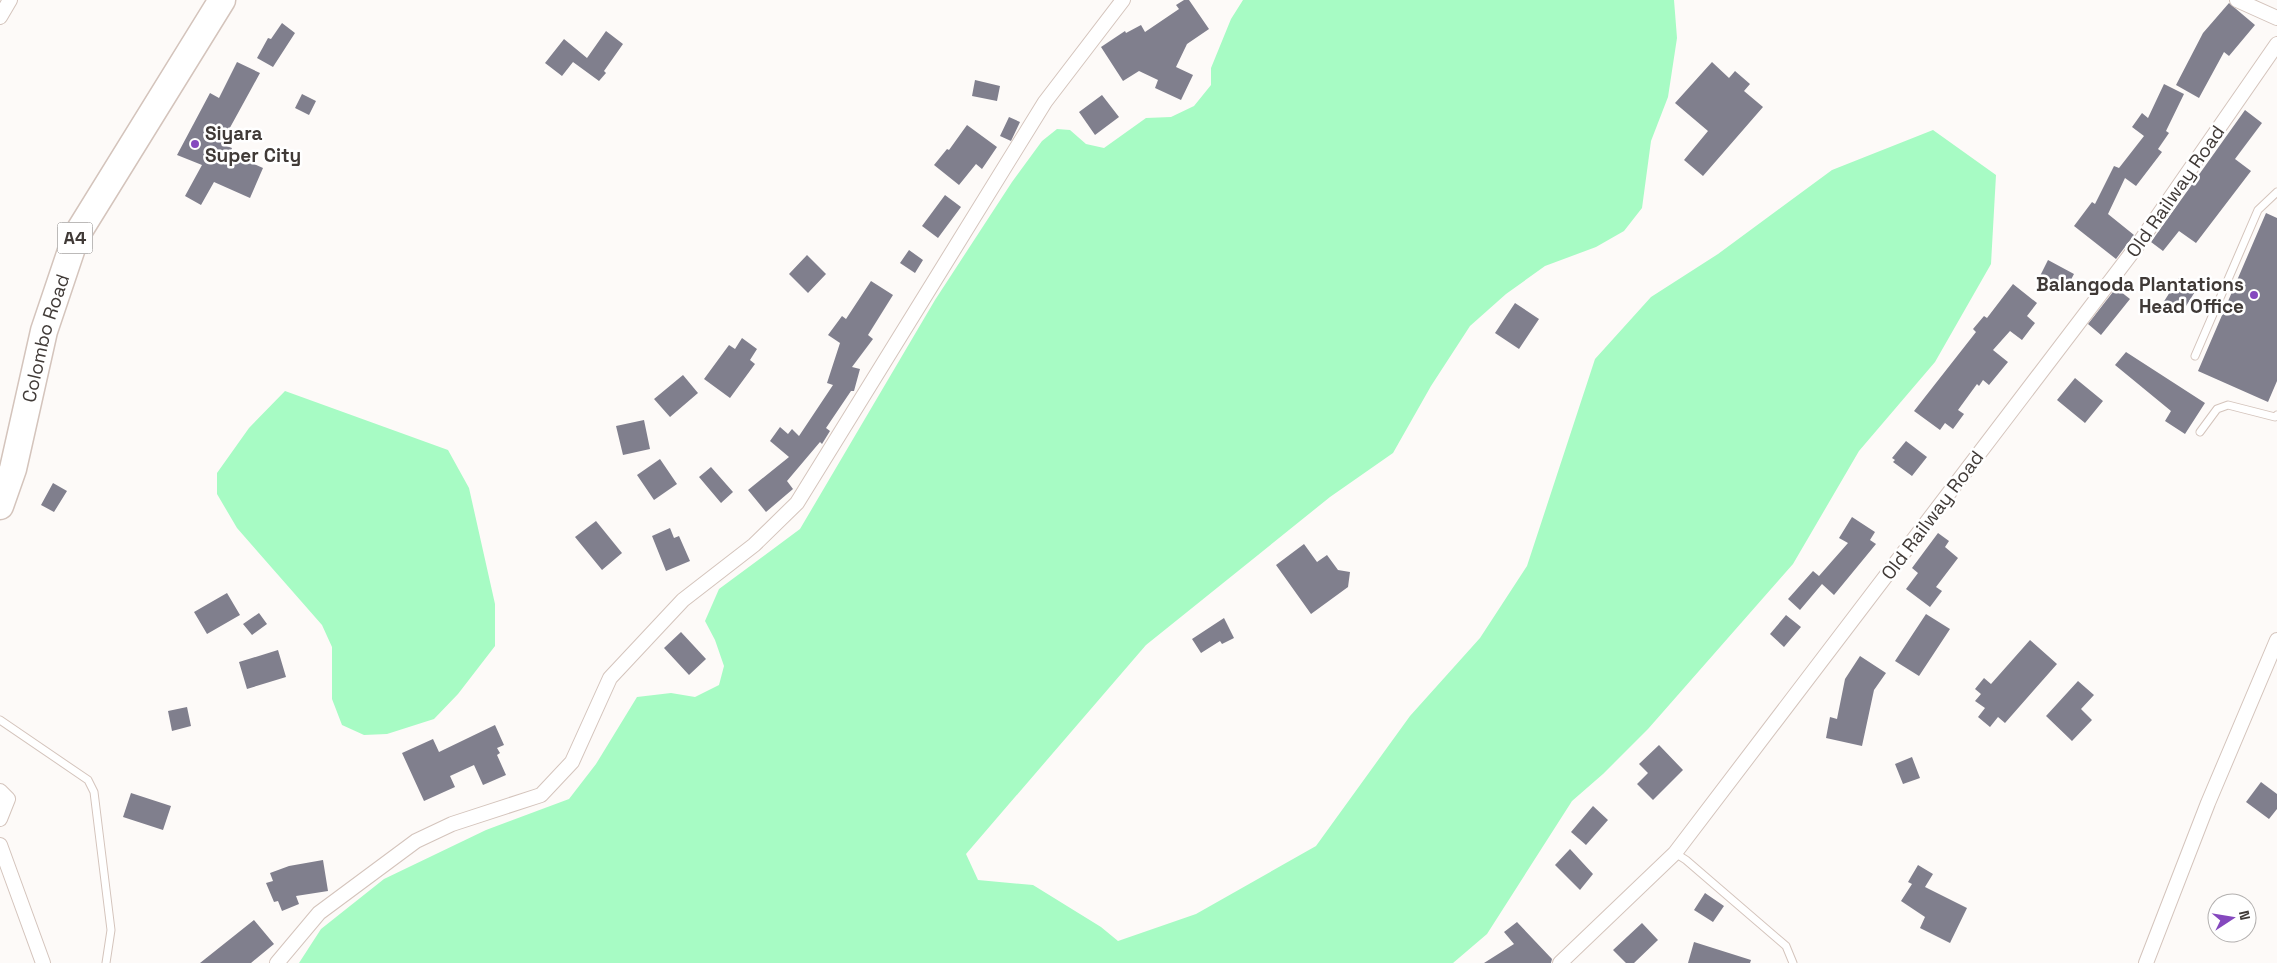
<svg xmlns="http://www.w3.org/2000/svg" width="2277" height="963" font-family="'Space Grotesk',sans-serif">
<rect width="100%" height="100%" fill="#fdfaf8"/>
<path fill="#a7fbc4" d="M1243 0H1674L1677 38 1668 97 1651 141 1642 208 1624 231 1596 247 1545 266 1506 294 1470 326 1431 386 1393 453 1330 497 1146 645 966 854 978 880 1033 885 1101 927 1118 941 1196 914 1316 846 1410 716 1480 638 1527 566 1595 359 1651 297 1718 254 1832 170 1933 130 1996 175 1991 264 1935 362 1859 451 1793 564 1648 729 1603 774 1572 801 1487 934 1453 963H299L321 929 384 879 486 830 569 799 596 764 637 697 671 693 695 697 719 685 724 666 715 640 705 621 719 589 800 529 935 300 1012 182 1042 141 1057 129 1070 130 1086 144 1104 148 1146 118 1171 117 1194 106 1211 85V68L1231 19Z
M285 391 448 450 469 488 495 604V646L458 694 434 719 387 734 364 735 342 725 332 699V647L322 625 237 528 217 494V473L249 428Z"/>
<path fill="#807f8d" d="M1184 0H1189L1209 29 1187 44 1176 67 1193 75 1181 100 1155 88 1158 80 1139 71 1123 81 1101 47 1125 31 1126 33 1141 25 1145 32 1179 9 1176 5Z
M2229 3 2255 25 2229 56 2224 52 2199 98 2176 85 2203 33Z
M282 23 295 33 273 67 257 58 268 38 271 39Z
M606 31 623 44 604 71 606 73 599 81 573 62 562 76 545 63 564 39 587 58Z
M237 62 260 73 221 144 232 148 230 153 263 168 250 198 214 182 201 205 185 196 202 165 177 155 210 93 219 98Z
M1712 62 1729 78 1735 71 1750 84 1744 91 1763 107 1703 176 1684 160 1708 131 1675 103Z
M975 80 1000 86 997 101 972 96Z
M2164 84 2184 94 2166 131 2169 133 2158 149 2162 152 2136 186 2125 178 2108 214 2134 235 2116 259 2074 226 2092 202 2095 204 2114 166 2119 168 2144 136 2132 127 2142 113 2148 118Z
M302 94 316 101 309 115 295 108Z
M1102 95 1119 117 1095 135 1079 112Z
M2245 110 2262 123 2235 159 2251 171 2196 243 2179 231 2163 251 2151 242Z
M1009 117 1020 122 1011 141 1000 136Z
M967 125 997 147 982 169 976 164 959 185 934 165 947 149 949 150Z
M945 195 961 207 938 238 922 226Z
M2266 213 2277 218V381L2268 402 2198 371Z
M909 250 923 260 915 273 900 263Z
M807 255 826 274 808 293 789 274Z
M2048 260 2074 274 2066 289 2040 276Z
M2180 276 2198 287 2181 314 2163 303Z
M871 281 893 295 868 335 873 339 852 367 860 369 854 391H851L826 428 830 431 822 444 820 442 787 481 793 489 766 512 748 490 789 457 770 441 780 427 788 434 792 429 799 436 833 385 827 383 840 343 828 335 842 316 846 319Z
M2013 284 2037 303 2027 316 2035 323 2022 340 2010 331 1993 350 2008 362 1989 385 1983 380 1979 386 1977 384 1958 410 1964 414 1953 429 1945 423 1940 430 1914 411 1976 332 1973 329 1984 316 1987 318Z
M2116 288 2130 299 2101 335 2088 324Z
M1515 303 1539 319 1519 349 1495 333Z
M742 338 757 349 750 360 755 364 730 398 704 379 729 345 735 349Z
M2126 352 2205 403 2185 434 2165 421 2171 411 2115 365Z
M683 375 698 393 670 417 654 399Z
M2075 378 2103 401 2085 423 2057 400Z
M644 420 650 449 623 455 616 426Z
M1906 441 1927 457 1912 476 1893 462 1895 460 1892 458Z
M660 459 677 484 654 500 637 475Z
M711 467 733 492 721 503 699 477Z
M53 483 67 491 54 512 41 505Z
M1852 517 1875 532 1870 540 1876 544 1834 595 1822 584 1800 610 1788 599 1813 571 1819 576 1848 543 1839 538Z
M596 521 622 553 602 570 575 537Z
M670 528 674 538 679 536 690 561 666 571 652 536Z
M1938 533 1949 541 1945 547 1958 558 1936 587 1942 591 1930 607 1906 589 1918 573 1912 568Z
M1304 544 1317 562 1327 555 1338 570 1350 572 1348 587 1311 614 1276 565Z
M227 593 240 615 207 634 194 612Z
M259 613 267 624 252 635 243 624Z
M1926 614 1950 629 1919 676 1895 661Z
M1786 615 1801 627 1784 647 1770 634Z
M1224 618 1234 638 1222 644 1220 641 1201 653 1192 639Z
M681 632 706 659 689 675 664 648Z
M2030 640 2057 664 2005 723 1998 717 1990 727 1978 717 1985 708 1975 701 1981 694 1975 689 1984 678 1991 684Z
M278 650 286 677 247 689 239 662Z
M1860 656 1886 673 1874 690 1862 746 1826 738 1830 717 1837 719 1845 679Z
M2078 681 2094 695 2081 709 2092 720 2072 741 2046 716Z
M187 707 191 726 172 731 168 711Z
M495 725 504 745 497 748 500 753 497 755 506 775 483 785 474 765 450 776 455 787 424 801 402 753 433 739 439 752Z
M1659 745 1683 770 1653 800 1637 784 1648 773 1639 764Z
M1912 757 1920 778 1903 784 1895 764Z
M2261 782 2277 794V809L2269 819 2246 802Z
M131 793 171 806 163 830 123 817Z
M1593 806 1608 820 1586 845 1571 832Z
M1570 849 1593 874 1580 890 1555 865Z
M323 860 328 891 296 896 299 904 282 911 278 901 274 902 266 883 273 881 270 873 289 866Z
M1918 865 1933 874 1925 887 1967 908 1950 943 1920 928 1925 917 1901 901 1912 884 1908 882Z
M1705 893 1724 906 1713 922 1694 910Z
M254 920 274 944 251 963H200Z
M1517 922 1552 959 1551 963H1484L1514 944 1504 932Z
M1642 923 1658 940 1634 963H1626L1613 950Z
M1694 942 1751 960 1750 963H1688Z"/>
<g fill="none" stroke-linecap="round" stroke-linejoin="round">
<g stroke="#d4c4bc" stroke-width="9">
<path id="lane" d="M2195 356 2258 210 2277 192
M2200 432 2217 409 2228 405 2275 417 2277 415
M0 720 88 780 94 792 111 930 106 963
M1675 853 1686 860 1786 946 1793 963"/>
</g>
<g stroke="#d4c4bc" stroke-width="16">
<path id="street" d="M2237 0 2277 18
M0 17 10 0
M0 791 8 799 0 819
M0 845 43 963
M277 963 319 913 416 841 452 824 541 795 572 762 610 678 683 600 754 545 797 503 1045 102 1123 0
M1560 963 1675 853 2137 246 2277 44
M2146 963 2208 803 2277 640"/>
</g>
<g stroke="#d4c4bc" stroke-width="29">
<g id="highway">
<path id="s1" d="M0 506 13 469 44 331 76 236 222 0"/>
</g>
</g>
<use href="#lane" stroke="#fff" stroke-width="7"/>
<use href="#street" stroke="#fff" stroke-width="14"/>
<use href="#highway" stroke="#fff" stroke-width="26"/>
</g>
<g fill="#8548be" stroke="#fff" stroke-width="2">
<circle cx="195" cy="144" r="5"/>
<circle cx="2254" cy="295" r="5"/>
</g>
<g text-anchor="middle" stroke-width="5" stroke-linejoin="round" paint-order="stroke">
<rect fill="#fff" stroke="#797573" stroke-width="1" x="57.5" y="222.5" width="35" height="31" rx="4"/>
<g font-size="18" font-weight="bold" fill="#403a37">
<text x="75" y="244">A4</text>
</g>
<g font-size="19" font-weight="bold" fill="#403a37" stroke="#fff" text-anchor="start">
<text x="205" y="140">Siyara<tspan x="205" dy="22">Super City</tspan></text>
<text x="2244" y="291" text-anchor="end">Balangoda Plantations<tspan x="2244" dy="22">Head Office</tspan></text>
</g>
<g font-size="19" fill="#403a37" stroke="#fff">
<text transform="translate(2175 191) rotate(-55)" y="7">Old Railway Road</text>
<text dy="7" stroke="none"><textPath href="#s1" startOffset="174">Colombo Road</textPath></text>
<text transform="translate(1932 515) rotate(-53)" y="7">Old Railway Road</text>
</g>
</g>
<g transform="translate(2232 918) rotate(78)"><circle r="24" fill="#ffffff" stroke="#b3b0af"/>
<path d="M0-4L9 19L0 12L-9 19Z" fill="#8548be"/>
<text y="-8" font-size="14" font-weight="bold" text-anchor="middle" fill="#403a37">N</text>
</g>
</svg>
